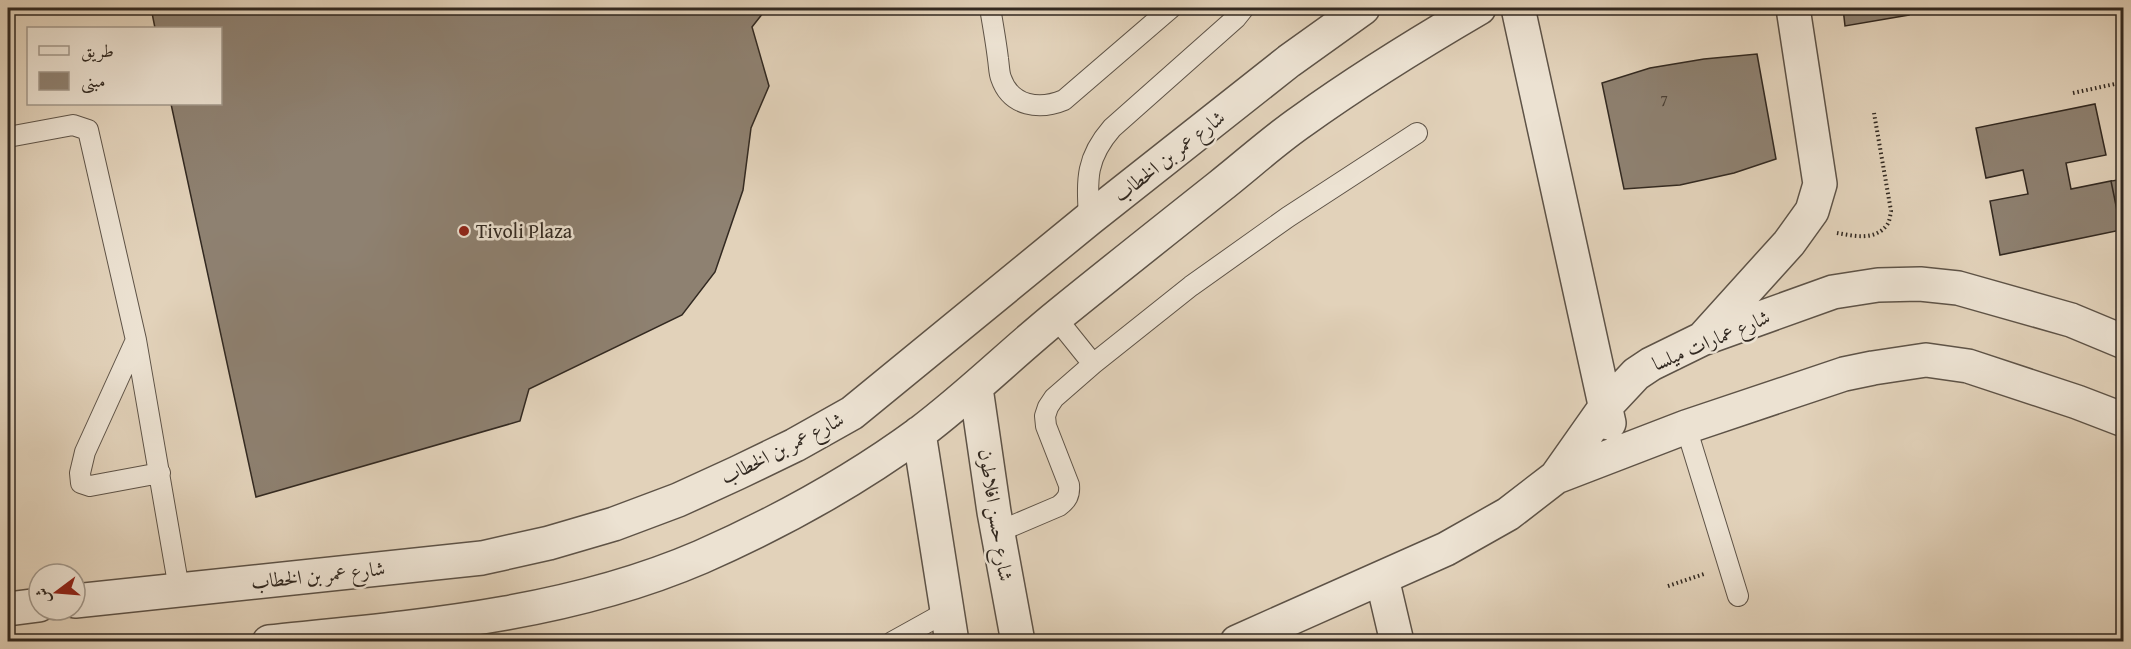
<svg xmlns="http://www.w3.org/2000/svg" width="2131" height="649" font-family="'Gentium Book Plus',Amiri,serif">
<rect width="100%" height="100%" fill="#e2d2ba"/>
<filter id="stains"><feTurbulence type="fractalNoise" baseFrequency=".00333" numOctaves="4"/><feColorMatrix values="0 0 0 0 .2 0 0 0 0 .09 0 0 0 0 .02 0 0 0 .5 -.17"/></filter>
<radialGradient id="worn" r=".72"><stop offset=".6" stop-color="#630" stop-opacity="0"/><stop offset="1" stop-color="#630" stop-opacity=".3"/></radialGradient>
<path fill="#8e8171" stroke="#322921" stroke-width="1.5" d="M151 8H767L752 27 769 86 751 128 743 190 715 272 682 315 529 389 520 421 256 497 171 104H220V28H155Z
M1843 8H1915L1909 15 1845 26Z
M1757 54 1776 159 1734 173 1680 185 1624 189 1602 83 1650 68 1704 59Z
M2095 104 2106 155 2066 163 2071 189 2111 181 2121 230 2000 255 1990 201 2028 194 2023 170 1986 178 1976 128Z
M2124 179V230H2121L2111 181Z"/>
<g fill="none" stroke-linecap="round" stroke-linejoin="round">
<g stroke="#5e5347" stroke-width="22">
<path id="service" d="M990 8C993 25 996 42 998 59 999 65 999 73 1001 78 1011 107 1040 110 1064 100L1171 8
M8 137 73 125 88 130 136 340 179 589
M1089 219C1087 180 1085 159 1112 128L1236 18 1244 8
M1056 318 1093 364
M136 340 85 452 80 473 81 483 90 486 160 473
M1686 427 1738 596
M998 532 1059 506C1067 500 1070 495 1069 485L1046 426 1045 416 1048 407 1054 398 1093 364 1191 286 1288 217 1417 133
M892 642 946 612"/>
</g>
<g stroke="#5e5347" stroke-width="36">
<path id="minor" d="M1518 8 1609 423
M1704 337 1789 243 1812 211 1820 184 1793 8
M1556 477 1686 427 1844 374 1873 368 1926 360 1968 366 2077 402 2124 420
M1382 578 1397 642
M1237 642 1446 549 1508 514 1556 477 1606 406 1636 374 1651 364 1702 339 1833 292 1878 285 1920 284 1958 288 2071 320 2124 342"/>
</g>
<g stroke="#5e5347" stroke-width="36">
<path id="tertiary" d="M976 388 994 512 1018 642
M919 433 952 642
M75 601 482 558 549 543 614 524 678 500 737 473 795 445 852 413 1089 219 1289 61 1363 8
M8 609 39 605
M269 642C415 627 564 616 701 557 778 523 853 482 921 432 970 395 1013 352 1060 314 1113 271 1166 229 1219 187 1247 165 1273 141 1302 121 1359 80 1419 43 1479 8"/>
</g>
<path stroke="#322921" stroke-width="4" stroke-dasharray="1.5 3" stroke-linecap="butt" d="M2073 93 2124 82
M1837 233C1854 236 1875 241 1887 225 1890 221 1890 215 1891 211L1874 113
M1668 586 1704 574"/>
<use href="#service" stroke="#ece2d2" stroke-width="20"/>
<use href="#minor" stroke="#ece2d2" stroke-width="33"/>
<use href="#tertiary" stroke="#ece2d2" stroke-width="33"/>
</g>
<circle fill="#8f2418" stroke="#ece2d2" stroke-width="2" cx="464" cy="231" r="6"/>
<g text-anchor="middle" stroke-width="5" stroke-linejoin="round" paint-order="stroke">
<g font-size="16" fill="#493f35">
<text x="1664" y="106">7</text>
</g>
<g font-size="20" fill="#322921" stroke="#ece2d2">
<text transform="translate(1169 156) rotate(-38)" y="7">شارع عمر بن الخطاب</text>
<text transform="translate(1711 340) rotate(-23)" y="7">شارع عمارات ميلسا</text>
<text transform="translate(782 448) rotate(-27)" y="7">شارع عمر بن الخطاب</text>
<text transform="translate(996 515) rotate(81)" y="7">شارع حسن افلاطون</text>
<text transform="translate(318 575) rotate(-6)" y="7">شارع عمر بن الخطاب</text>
</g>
<g font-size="20" fill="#322921" stroke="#ece2d2" text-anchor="start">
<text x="476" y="238">Tivoli Plaza</text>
</g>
</g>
<rect width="2131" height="649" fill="none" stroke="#e2d2ba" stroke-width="30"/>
<rect x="9" y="9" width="2113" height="631" fill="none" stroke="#322921" stroke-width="3"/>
<rect x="15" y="15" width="2101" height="619" fill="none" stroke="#322921" stroke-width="1.5"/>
<rect x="27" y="27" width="195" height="78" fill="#ece2d2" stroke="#a2988b" stroke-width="1.5"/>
<rect x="39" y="46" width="30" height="9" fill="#ece2d2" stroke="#a2988b" stroke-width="1.5"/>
<text x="81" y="57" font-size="18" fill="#322921">طريق</text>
<rect x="39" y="72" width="30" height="18" fill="#8e8171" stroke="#a2988b" stroke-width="1.5"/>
<text x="81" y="87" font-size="18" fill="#322921">مبنى</text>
<g transform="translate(57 592) rotate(254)"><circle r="28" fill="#ece2d2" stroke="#a2988b" stroke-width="1.5"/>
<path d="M0-4.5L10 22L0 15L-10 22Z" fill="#8f2418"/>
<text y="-9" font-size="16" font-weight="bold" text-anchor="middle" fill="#322921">ش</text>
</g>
<rect width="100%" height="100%" filter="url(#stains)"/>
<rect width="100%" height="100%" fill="url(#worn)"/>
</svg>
